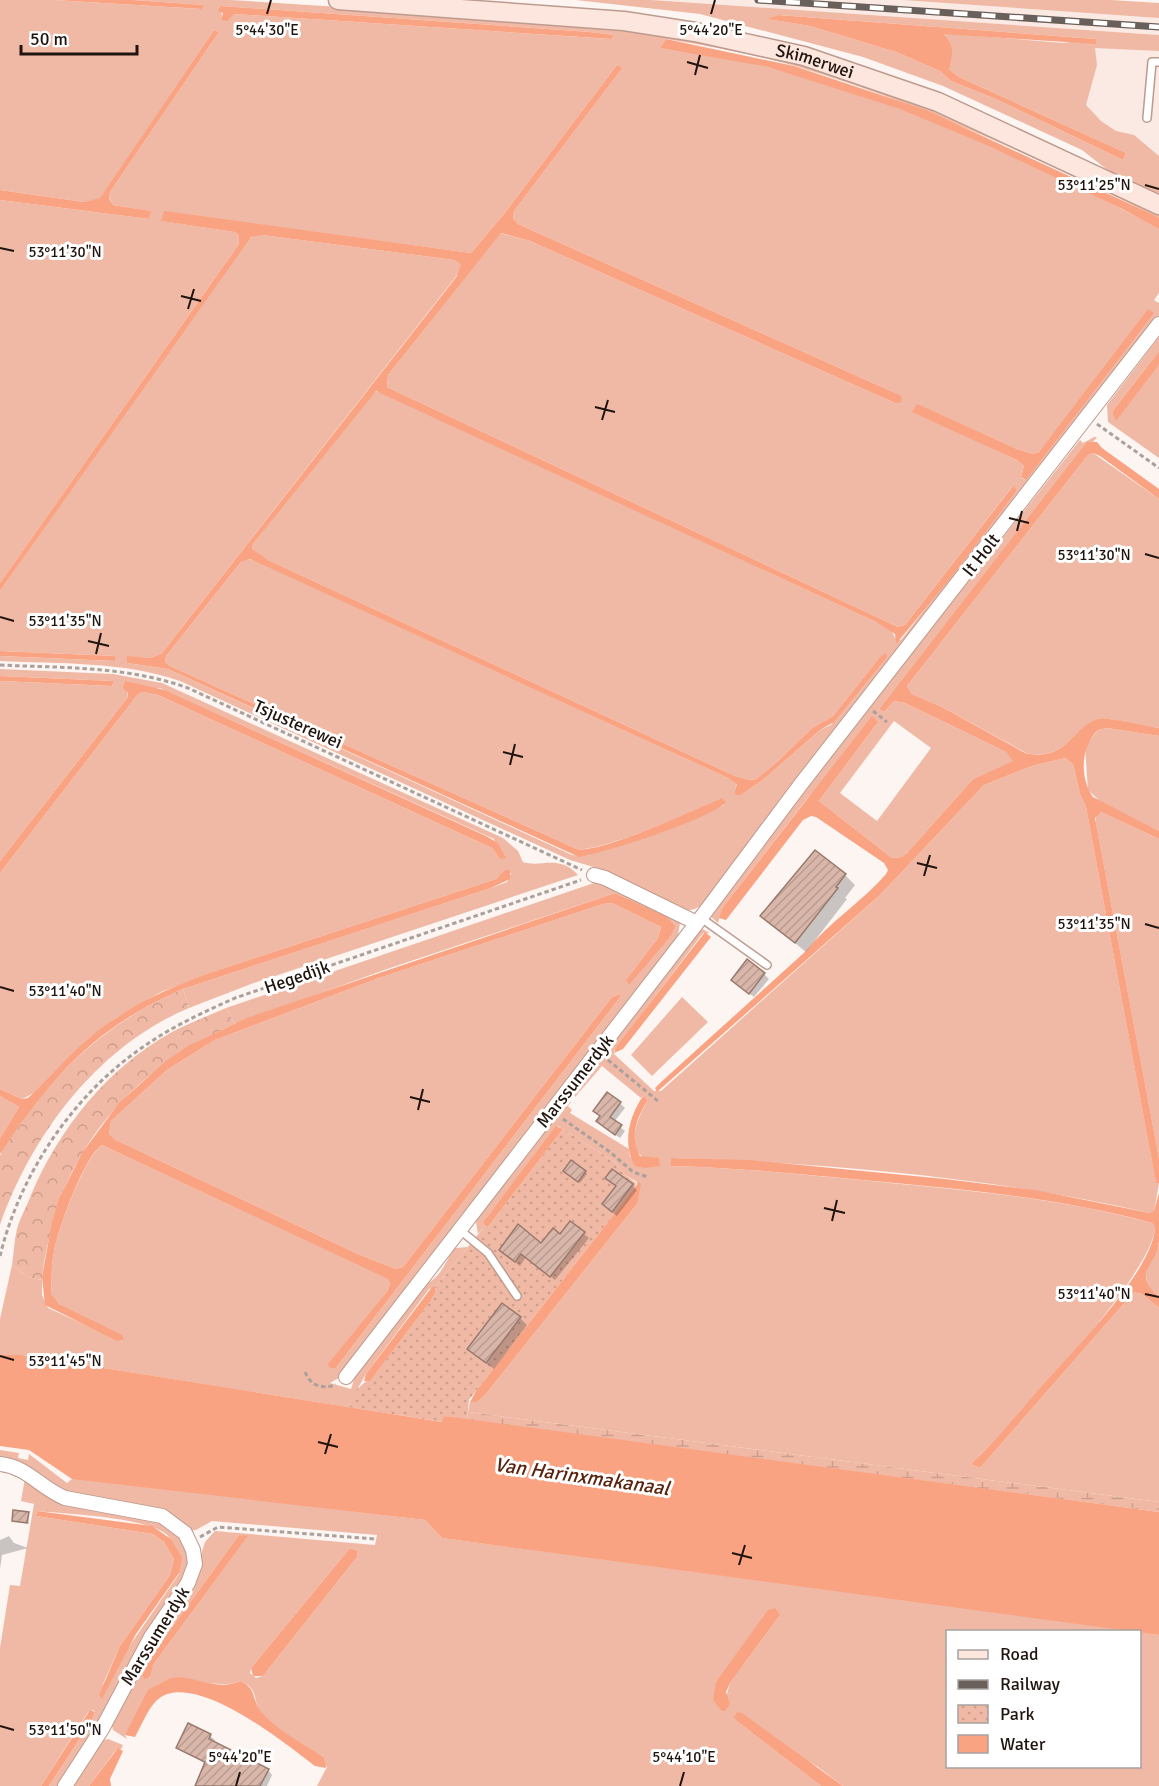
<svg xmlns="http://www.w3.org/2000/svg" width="1159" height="1786" font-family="Signika,sans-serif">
<defs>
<pattern id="forest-crowns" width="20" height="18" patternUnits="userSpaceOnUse" patternTransform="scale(1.5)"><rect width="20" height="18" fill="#f0b9a5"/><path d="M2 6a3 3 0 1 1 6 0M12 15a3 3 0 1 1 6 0" fill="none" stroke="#ce9e8d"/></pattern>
<pattern id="wetland-marsh" width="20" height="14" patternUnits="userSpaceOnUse" patternTransform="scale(1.5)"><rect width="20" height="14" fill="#f0b9a5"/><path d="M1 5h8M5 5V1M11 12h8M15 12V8" fill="none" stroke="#ce9e8d"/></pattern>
<pattern id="park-dots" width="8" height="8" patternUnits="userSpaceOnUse" patternTransform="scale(1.5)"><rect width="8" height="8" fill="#f0b9a5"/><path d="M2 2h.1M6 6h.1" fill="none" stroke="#ce9e8d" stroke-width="1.8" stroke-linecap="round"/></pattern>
<pattern id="building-hatch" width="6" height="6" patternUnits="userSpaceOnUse" patternTransform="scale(1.5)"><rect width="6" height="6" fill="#d9b6aa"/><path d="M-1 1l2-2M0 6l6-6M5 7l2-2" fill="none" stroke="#ba9c91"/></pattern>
</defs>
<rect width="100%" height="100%" fill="#fcf5f2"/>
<path fill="#fbe9e3" d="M652 0H903L1159 18V35Z
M1063 43 1159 51V172L1090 136Z"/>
<path fill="#f0b9a5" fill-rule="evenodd" d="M0 0H54L202 9 205 5 133 0H231L588 23 655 32 809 63 918 101 1159 213V218C1041 160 921 103 795 66 753 54 709 46 666 39L660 48C696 54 732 59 768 67 898 99 1035 163 1154 226L1159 229V293L1154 300 1159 303V315L732 869C722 881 705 911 688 910L597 868 570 860 180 681C122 661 60 664 0 661V656L115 661V656L0 651V591L247 240 255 235H262L454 260 461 263V270L162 653 151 658 127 657V663L168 669 572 855 584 856 668 829 724 805 719 799C698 811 597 853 577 849L170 666 165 662 166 656 241 562 245 559 254 560 728 778 737 783 734 793 741 795 764 779 820 730 831 725 880 657 833 716 812 728 777 762 756 779 750 780 735 776 255 554 252 549 253 544 372 393 380 391 876 622 892 631 895 638 901 640 1017 490 1012 487 905 625 898 627 387 387 388 375 500 233 530 241 895 403 893 392 518 224 513 218 514 211 621 69 617 65 504 214 471 253 164 212 162 221 234 232 238 234 239 244 0 583V200L149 219 150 211 113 205 109 197 110 192 219 32 214 30 100 199 84 202 0 190ZM221 6 590 32 614 35 610 39 234 14 222 19ZM1153 313 1025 480 1021 477 1024 466 1017 460 966 436 917 404 1017 449 1033 454 1039 452Z
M576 0H652L1159 35V51L1095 48 1097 65 1086 105 1101 121 1116 131 1134 135 1159 156V196L1114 175 1082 150 943 86 863 57 700 14ZM778 15 1096 39 1063 43 942 33 949 69 959 77 1126 153 1123 160 998 100 951 81 940 71 896 52 810 26 768 19Z
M903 0H1111L1159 3V18Z
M1159 337V351L1112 412 1116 420 1159 365V458L1108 422 1107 405Z
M1094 437H1097L1093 442 1087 443 879 709 884 712 894 701 905 703 1006 752 1014 761 973 779 907 853 902 857 892 858 819 801 878 722 807 799 723 907 718 923 709 915 805 789 1080 440 1083 443ZM894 721 931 748 877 821 840 793Z
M1093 453 1159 499V728C1148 727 1111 718 1104 719 1073 727 1066 762 1026 753L942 707 910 694 907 686 1088 455Z
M0 669 113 674 162 683 503 838 518 851 523 862C541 868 559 854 578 875L251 984 189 1008 183 989 491 888 507 882 511 873H504L496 879 218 970 161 992 117 1017 86 1040 34 1093 22 1099 0 1089V873L138 694 143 692 158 695 492 848 500 859 494 839 160 688 127 691 128 697 0 861V681L112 686 114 681 0 676Z
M1107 728 1159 736V831L1102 803 1088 790 1085 746 1098 730Z
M1065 758 1073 764 1080 794 1086 807 1156 1182 1159 1183 1154 1212 1150 1213C997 1178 828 1163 671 1158V1166C745 1168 817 1176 890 1183 978 1191 1067 1200 1152 1223L1155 1227C1154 1273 1009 1428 971 1464L980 1468 1134 1292 1142 1294 1159 1308V1502L468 1412 470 1402H477L486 1394 637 1204V1182L625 1175 615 1162 558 1126 487 1217 483 1222 485 1226 478 1234 476 1222 478 1213 567 1101 571 1102 568 1106 572 1110 570 1113 629 1149 630 1157 645 1158C624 1147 639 1115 648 1100L643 1096 641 1098 602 1066 575 1097 573 1091 700 928 710 933H703L614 1051V1054L654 1091H661L880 895 984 785 1032 766Z
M1101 812 1159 839V1158L1096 824V814Z
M594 883H600L673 915 680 923 677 942 342 1376 330 1383 351 1389 356 1373 423 1285C441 1279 444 1263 455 1248L468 1247 435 1287 429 1289 366 1374 347 1407 22 1355H0V1319L12 1265 28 1277 42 1280V1295L48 1308 123 1342 59 1304 53 1299 51 1294C52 1280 51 1265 54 1252 58 1229 84 1158 102 1145L389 1279 390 1283 388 1290 329 1364 335 1369 621 996 620 994 612 997 403 1267 396 1269 360 1255 116 1140 109 1134 111 1121 167 1070 215 1040 379 978 603 904 612 903 661 927 658 938 626 980 671 936 666 916 615 893 387 969 235 1024 226 1008Z
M682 997 708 1022 652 1076 631 1055Z
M0 1096 19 1107 0 1138Z
M1159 1244V1297C1137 1277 1147 1267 1159 1244Z
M0 1450 19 1453 18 1458 28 1460 29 1454 67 1483 73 1478 425 1520 442 1538 1137 1631 948 1632V1766H1140V1632L1159 1635V1786H843L818 1767 738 1722 821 1786H317L327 1767C306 1750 282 1734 263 1715 251 1702 261 1689 240 1681 224 1689 191 1679 171 1678L125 1735 127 1739 113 1730 111 1722 199 1561 205 1542 215 1531 375 1545 377 1535 212 1521 196 1530 187 1531 64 1494 0 1460ZM239 1535 247 1537 153 1665 146 1680 142 1674 146 1663ZM350 1548 358 1551 357 1557 263 1676 256 1678 250 1673 251 1668ZM780 1615 730 1683 726 1698 716 1682Z
M25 1478 42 1488 150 1516 182 1534 191 1565 100 1725 61 1786H49L92 1720 95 1712 93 1710 88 1712 41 1786H0V1648L10 1585 20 1586 34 1504 21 1501ZM37 1511C65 1514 153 1517 169 1537 176 1545 176 1563 179 1574L102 1686 120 1646 170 1575 174 1559 164 1542 153 1534 36 1516Z
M108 1739 123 1745 121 1749 116 1750 89 1786H70L102 1740Z"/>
<path fill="url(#forest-crowns)" d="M183 989 189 1008C98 1046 32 1134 0 1225 0 1203 0 1177 0 1156 2 1146 14 1133 20 1125 62 1063 114 1019 183 989Z
M226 1008 235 1024C147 1062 77 1131 52 1226 48 1244 43 1262 42 1280L28 1277 12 1265C14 1253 14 1241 17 1229 20 1218 27 1206 31 1195 59 1129 107 1068 172 1032 189 1023 208 1016 226 1008Z"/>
<path fill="url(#wetland-marsh)" d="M468 1412 1159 1502V1512L467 1420Z"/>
<path fill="url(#park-dots)" d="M563 1129 615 1162 625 1175 636 1183 635 1187 476 1391 469 1400 467 1420 444 1416 443 1422 347 1407 356 1390 376 1373 430 1302 436 1292 435 1287 485 1226 488 1227Z"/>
<path fill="#faa382" d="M54 0H133L205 5 202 9Z
M221 6 590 32 614 35 611 39 234 14 227 21 221 20 223 13 218 11Z
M778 15 1096 39V44L943 34C955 46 953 53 949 69L959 77 1126 153 1123 160 998 100 951 81 940 71 896 52 810 26 767 19Z
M214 30 219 32 110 192 109 198 113 205 151 211 149 219 0 200V190L84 202 100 198Z
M666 39 794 66 926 110 1156 216 1159 218V229L1122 209 989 146 900 109 768 67 660 48Z
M617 65 622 68 514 211 513 218 518 224 893 392 901 396 902 402 895 403 530 241 501 233 388 375 387 387 898 627 905 625 1013 486 1017 490 1015 493 953 575 896 644 895 634 876 622 376 391 253 544 252 549 268 560 735 776 750 780 756 779 777 762 812 728 833 716 880 657 886 653 887 657 834 722 820 730 764 779 741 795H736L734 793 737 784 728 778 250 559 241 562 166 656 165 662 170 666 577 849C600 854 697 809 722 798L726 802C711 819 604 853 579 857L168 669 127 663V656L151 658 162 653 457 276 461 264 454 260 262 235 251 237 0 591V583L239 244 238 234 234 232 161 221 164 211 471 253 504 214Z
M1148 309 1154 313 1026 480 1021 477 1024 466 1017 460 912 412 917 404 920 405 1017 449 1033 454 1039 452Z
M1159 351V365L1116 421 1112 412Z
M1087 442H1097L1102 448 1159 489V499L1100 456 1093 453 1088 455 907 686 911 694 942 707 1025 753C1068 763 1073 725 1099 719 1110 717 1145 726 1159 728V736L1107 728 1098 730C1081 746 1079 777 1093 797L1159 831V839L1101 812 1095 818 1159 1158V1183H1156L1086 807 1080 794 1073 764 1065 758 1032 766 984 785 880 895 657 1092 655 1088 661 1082 806 951C829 922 862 902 886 874L888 870 884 863 816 817 811 816 803 820 726 920 719 918 723 907 872 716 878 722 819 801 892 858 902 857 907 853 973 779 1013 761 1006 752 905 703 894 701 884 712 879 709Z
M0 651 115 656V661L0 656Z
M0 676 114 681 112 686 0 681Z
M125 681 165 690 486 836 498 843 506 858 500 859 492 848 158 695 143 692 138 694 0 873V861L128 697V693L123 688Z
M505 870H510V879L491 888 183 989C94 1028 53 1075 0 1154V1138L19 1107 0 1096V1089L22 1099 28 1098C47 1081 64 1060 84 1042 123 1008 169 987 218 970L496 879Z
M615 893 666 916 675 926 671 936 629 985 626 980 658 938 661 927 612 903 603 904 379 978 215 1040 167 1070 111 1121 109 1134 116 1140 360 1255 396 1269 403 1267 612 997 620 994 621 996 335 1369 329 1367 328 1364 388 1290 390 1283 388 1279 102 1145C84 1157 58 1229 54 1252 51 1265 52 1280 51 1294L59 1304 122 1335 124 1340 117 1341 45 1305 42 1277 52 1222 59 1199 82 1153 119 1103 166 1061 188 1046 247 1018Z
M705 932 711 937 623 1049 614 1053 616 1047Z
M643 1096 648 1100C637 1117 629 1137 640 1156L659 1158 660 1166 645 1168 635 1166C622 1143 629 1117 643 1096Z
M556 1126 563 1129 488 1227 485 1226 483 1222 487 1217Z
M671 1158 748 1160 945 1179 1035 1190 1150 1213 1154 1211 1159 1193C1159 1209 1159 1226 1159 1242 1156 1268 1131 1270 1159 1297V1308L1142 1294 1134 1292 980 1468 971 1464C997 1440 1019 1412 1042 1386 1071 1353 1154 1270 1155 1227L1152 1223C1068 1200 981 1191 895 1183 820 1176 746 1168 671 1166Z
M639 1182 641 1184 637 1204 486 1394 477 1402H470L476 1391Z
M432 1287H435L436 1292 430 1302 370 1381H364L366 1374Z
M0 1355H22L442 1422 444 1416 1159 1512V1635L442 1538 425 1520 72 1479 29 1450 0 1446Z
M37 1511 152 1526 171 1539 182 1558 179 1573 136 1634 102 1699 99 1695 120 1646 170 1575 174 1559 164 1542 153 1534 36 1516Z
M239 1535 248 1536 153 1665 150 1676 145 1680 142 1674 146 1663Z
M350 1548 358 1551 357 1557 263 1676H253L251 1668Z
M775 1608 780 1615 730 1683 726 1692 730 1704 725 1711H722L713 1700 716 1682 768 1610Z
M181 1677C201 1680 222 1690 240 1681 258 1688 251 1702 263 1714 279 1732 305 1744 324 1758L326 1768 315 1766C287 1745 191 1666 156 1701 148 1709 141 1726 135 1737L125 1735 148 1690 171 1678Z
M90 1710 95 1712 92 1720 49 1786H41Z
M737 1712 742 1713 843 1786H821L738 1722 734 1717Z
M118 1748 123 1751 110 1779 111 1786H89Z"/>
<path fill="#0003" d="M845 875 855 885 845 898 847 899 806 952 762 916Z
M764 974 769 979 754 997 738 985Z
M620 1103 625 1108 614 1122 625 1131 620 1138 602 1125Z
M571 1162 587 1174 580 1183 565 1171Z
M632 1185 637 1190 617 1216 608 1209Z
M570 1223 589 1238 555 1280 526 1257 520 1266 505 1254 541 1245 560 1236Z
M520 1318 527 1325 494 1369 476 1356Z
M28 1513 29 1524 13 1521Z
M9 1536 14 1543 28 1548 2 1555 0 1569V1540Z
M189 1725 210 1736 215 1740 214 1743 268 1770 272 1775 267 1786H202L206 1764 178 1747Z"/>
<path fill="url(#building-hatch)" stroke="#99796d" stroke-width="1.5" d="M815 850 846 874 836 887 838 888 795 943 760 916Z
M747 959 765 973 749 994 731 980Z
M607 1092 621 1102 610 1117 622 1125 615 1135 596 1121 600 1116 593 1111Z
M571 1160 586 1171 578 1182 563 1171Z
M612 1169 633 1184 612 1212 602 1204 616 1186 605 1178Z
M570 1221 585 1232 550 1277 521 1254 515 1262 499 1250 518 1224 541 1243 553 1228 560 1234Z
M502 1303 521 1317 486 1363 467 1349Z
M13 1510 29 1512 27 1523 12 1521Z
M188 1723 211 1734 209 1739 269 1769 260 1786H195L205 1762 176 1748Z"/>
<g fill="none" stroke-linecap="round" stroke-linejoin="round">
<g stroke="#bd9b8f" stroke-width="10">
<path id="lane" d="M1147 118 1152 62H1159
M701 918 767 965
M460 1230 488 1253 517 1296"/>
</g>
<g stroke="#bd9b8f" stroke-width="16">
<path id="street" d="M594 875 605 878 697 923
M346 1377 697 923 801 784 1159 324
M0 1464C28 1467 40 1488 65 1498L162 1516 185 1533 193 1550 195 1564 188 1583 151 1637 102 1729 65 1786"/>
</g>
<g stroke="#bd9b8f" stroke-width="21">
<g id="secondary">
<path id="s1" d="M338 0 624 21 695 32 804 56 938 102 1159 205"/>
</g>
</g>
<path stroke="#aaa19d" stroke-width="3" stroke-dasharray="4.5 3" stroke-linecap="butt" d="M1097 424 1159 468
M0 665C64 668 127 666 188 688L582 870
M873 711 887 722
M608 1060 658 1101
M563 1119 610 1152 633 1172 648 1177
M0 1256C20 1173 75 1092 146 1045 173 1026 204 1012 235 998L581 880
M305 1372C311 1386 321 1389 336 1385
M200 1537 218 1527 375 1539"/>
<use href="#lane" stroke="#fff" stroke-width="7"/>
<use href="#street" stroke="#fff" stroke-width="14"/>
<use href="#secondary" stroke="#fde6dd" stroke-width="18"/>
<g stroke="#6a605b" stroke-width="7">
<path id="rail" d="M758 0 1159 27"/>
</g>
<use href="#rail" stroke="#fff" stroke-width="4.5" stroke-dasharray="14" stroke-linecap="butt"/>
</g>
<path fill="none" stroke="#20140f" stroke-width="2" d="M267 14 271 0M711 14 715 0M687 62 708 68M695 75 700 55M1145 185 1159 189M0 248 14 251M181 296 201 301M188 309 194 289M595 407 615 412M602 420 608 400M1009 518 1029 523M1017 531 1022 511M1145 554 1159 558M0 617 14 621M88 641 109 646M96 654 101 633M503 752 523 757M510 765 515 744M917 863 937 868M924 876 930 855M1145 924 1159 928M0 987 14 991M410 1097 430 1102M418 1110 423 1089M824 1208 845 1213M832 1221 837 1200M1145 1294 1159 1297M0 1356 14 1360M318 1442 338 1447M325 1454 331 1434M732 1553 752 1558M739 1565 745 1545M0 1726 14 1730M236 1786 240 1772M680 1786 684 1772"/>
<g text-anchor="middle" stroke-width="6" stroke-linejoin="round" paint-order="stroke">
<g font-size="18" fill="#20140f" stroke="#fff">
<text dy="6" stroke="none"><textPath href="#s1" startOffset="482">Skimerwei</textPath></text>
<text transform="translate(981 555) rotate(-52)" y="6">It Holt</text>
<text transform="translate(298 724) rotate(24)" y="6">Tsjusterewei</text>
<text transform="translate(297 977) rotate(-19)" y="6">Hegedijk</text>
<text transform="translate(575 1081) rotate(-52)" y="6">Marssumerdyk</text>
<text transform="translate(155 1636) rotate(-58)" y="6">Marssumerdyk</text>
</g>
<g font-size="20" font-style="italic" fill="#5a240e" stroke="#fff">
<text transform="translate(582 1476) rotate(8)" y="7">Van Harinxmakanaal</text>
</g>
</g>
<g font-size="15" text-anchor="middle" fill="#20140f" stroke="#fff" stroke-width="6" stroke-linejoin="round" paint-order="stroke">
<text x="267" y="35">5°44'30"E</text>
<text x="711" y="35">5°44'20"E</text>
<text x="1094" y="190">53°11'25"N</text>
<text x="65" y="257">53°11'30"N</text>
<text x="1094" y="560">53°11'30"N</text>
<text x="65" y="626">53°11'35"N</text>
<text x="1094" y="929">53°11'35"N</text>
<text x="65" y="996">53°11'40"N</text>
<text x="1094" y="1299">53°11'40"N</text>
<text x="65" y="1366">53°11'45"N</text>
<text x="65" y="1735">53°11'50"N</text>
<text x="240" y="1762">5°44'20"E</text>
<text x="684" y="1762">5°44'10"E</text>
</g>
<rect x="946" y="1630" width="195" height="138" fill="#ffffff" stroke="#a6a19f" stroke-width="1.5"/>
<rect x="958" y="1650" width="30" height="9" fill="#fde6dd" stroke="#a6a19f" stroke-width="1.5"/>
<text x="1000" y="1660" font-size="18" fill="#20140f">Road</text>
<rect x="958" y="1680" width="30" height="9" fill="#6a605b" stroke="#a6a19f" stroke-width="1.5"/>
<text x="1000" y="1690" font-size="18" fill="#20140f">Railway</text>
<rect x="958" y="1705" width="30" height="18" fill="url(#park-dots)" stroke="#a6a19f" stroke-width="1.5"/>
<text x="1000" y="1720" font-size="18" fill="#20140f">Park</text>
<rect x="958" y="1735" width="30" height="18" fill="#faa382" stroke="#a6a19f" stroke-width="1.5"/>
<text x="1000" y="1750" font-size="18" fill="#20140f">Water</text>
<path d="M21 45v9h116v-9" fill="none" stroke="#20140f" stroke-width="3"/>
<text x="30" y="45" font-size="18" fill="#20140f" stroke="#ffffff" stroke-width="4.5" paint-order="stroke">50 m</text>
</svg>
